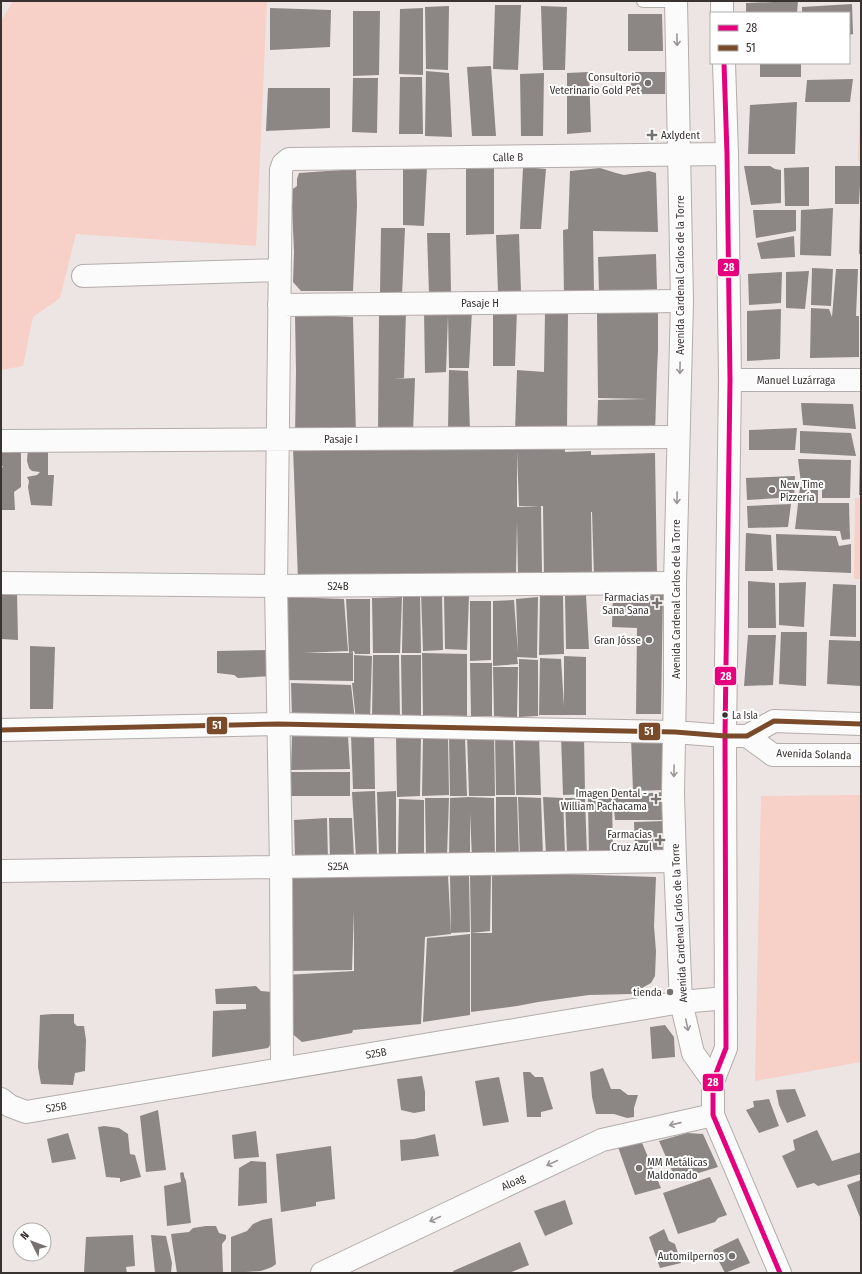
<svg xmlns="http://www.w3.org/2000/svg" width="862" height="1274" font-family="'Fira Sans Condensed',sans-serif">
<rect width="100%" height="100%" fill="#ede5e3"/>
<path fill="#f7d0c7" d="M13 1H267L256 246 76 234 60 298 33 317 23 366 1 370V21Z
M861 36V161H858Z
M855 498H861V579H854Z
M861 795V1062L755 1081 761 796Z"/>
<path fill="#8c8685" d="M798 1 797 13H746V3Z
M852 4 853 34 849 35V13H802V7Z
M495 5H521L518 70 493 69Z
M449 6 448 70 426 69 425 7Z
M541 6 567 7 565 70H543Z
M270 8 331 10 330 47 270 50Z
M423 8V75L399 74 400 9Z
M353 11H380L379 75 353 76Z
M628 14H662L663 51H628Z
M760 63H801V77H760Z
M491 66 496 136H472L467 67Z
M426 71 449 73 452 137 425 136Z
M589 72 591 132 567 134V73Z
M631 72H665V94H631Z
M544 73 543 136H521L520 74Z
M400 77H422L423 134H399Z
M353 78H378L377 133 352 132Z
M853 79 850 102H805L807 80Z
M268 88H330V128L266 131Z
M797 102 795 154H748L750 105Z
M744 166H770L775 169 781 170V203L751 205Z
M835 166H861L859 204H835Z
M427 167 424 226 403 225V168Z
M466 167H494V234L466 235Z
M523 167 546 169 541 229H520Z
M809 167V206H785L784 168Z
M600 168 616 173 624 175 649 171 656 173 658 232 593 231 594 295H564L563 230 568 229 570 171Z
M356 169 357 206 353 291H301L293 282 294 252 292 206 293 189 297 186V179L299 173Z
M833 208 831 256 800 255 801 210Z
M753 210H796V231L756 238Z
M860 214H861V254H859Z
M381 228H405L402 296 380 294Z
M427 233H450L451 293 429 294Z
M519 234 521 292H498L496 235Z
M794 236 795 257 761 259 757 243Z
M656 254 657 289 599 293 598 257Z
M812 268 833 269 831 306 811 305Z
M836 269H858L856 316H859V357L810 358 811 308 829 309 832 317Z
M809 271 805 309 786 308V272Z
M782 272 781 303 749 305 748 274Z
M493 308 517 309 515 366H493Z
M781 309 780 359 747 361V311Z
M424 310H472L469 368H449L448 315 446 372 425 373Z
M568 311 567 432H515L517 370 544 372 545 312Z
M597 311 658 313V350L657 370 655 434 597 433 598 400 648 399 598 398Z
M406 312 404 378 393 379 415 378 413 433 378 434 379 313Z
M295 314 353 317 356 435 295 437 296 371Z
M449 370 468 371 470 431 448 430Z
M801 403 853 404 856 429 803 425Z
M797 428 795 450H749V430Z
M800 431 851 433 856 456 800 453Z
M565 445V452L591 451V480V455L655 453 657 576 594 577 592 512H591L592 575 544 577 543 506H519L517 451V507L541 506 542 574 518 575 517 521 516 575 298 579 293 448 446 450Z
M28 448H35L36 452 39 450H48V475H54L52 506 31 505 28 487 29 481 27 477 37 475 40 472 32 471 29 468 27 461Z
M21 449V487L14 492 15 510H1V470L3 466H1V451Z
M860 454H861V495H859Z
M798 459 851 460 850 498H822V483H801Z
M795 476 794 497 747 500 746 478Z
M800 487H818V503H849L850 539 842 540 840 531 795 529Z
M791 504 788 527 748 528 747 506Z
M746 533 771 535 773 571H745Z
M776 534 836 536 839 546 851 544V573L777 570Z
M748 581 775 583 776 628H748Z
M806 582 804 627 779 625V583Z
M833 584 856 585V637L830 636Z
M1 587 17 592 18 640 1 639Z
M613 591 663 592 661 714H636L637 628 612 627Z
M421 593H442L443 650 423 651Z
M420 595 421 653H402L403 596Z
M586 595 589 649H566L565 596Z
M444 596H469L467 650 445 649Z
M540 596H563L564 654 539 655Z
M287 597 344 599 348 651 303 653H349L346 599H370V654H355L354 651 349 653 353 652V681L288 680Z
M402 597 400 653H373L372 598Z
M538 597 537 658 517 657 518 664 493 666V601L514 600 518 653 516 599Z
M470 601H491V660L470 661Z
M781 632H807L806 686 779 684Z
M748 635H776L773 685 744 686Z
M829 640 861 641V686L827 684Z
M30 646 55 647 53 709H30Z
M271 650 274 676 238 678 234 675 217 673V651Z
M422 653 467 654V716L423 715Z
M354 655 372 656 370 719 356 720 352 683H354Z
M373 655H399L400 718H372Z
M401 655H421V717L402 718Z
M564 656 586 657V715H539L540 658 561 659 564 706Z
M519 659 538 660V716L519 717Z
M470 663H492V716H471Z
M493 667H518L517 718 494 716Z
M291 683 351 685 355 720 292 718Z
M494 733 495 796H469L467 734Z
M374 734 375 789H353L351 735Z
M495 734 513 736 515 795H496Z
M396 735 421 737 420 796 397 797Z
M539 735 541 795H516L515 736Z
M561 735H584L585 794 563 795Z
M292 736H348L350 769 291 770Z
M423 736 448 737 449 795 422 796Z
M449 736H465L467 796H450Z
M664 737 666 790 633 791 631 738Z
M291 772H350V796H291Z
M375 791 377 856 356 858 352 792Z
M396 791V857L379 856 377 792Z
M664 792V820H615L613 796Z
M469 797 494 798 495 859 472 858 470 813V858L449 857 450 798Z
M496 797H517L519 859H496Z
M518 797 541 798 543 856 520 858Z
M543 797 563 798 565 854 546 855Z
M425 798H449L447 856 426 857Z
M565 798H585L587 856 567 854Z
M588 798H612L613 858 589 859Z
M399 799 424 800V857L398 858Z
M327 818 328 860 295 859 294 820Z
M329 818H352L354 858 330 860Z
M663 821 664 853 635 854 634 822Z
M292 872 448 875 451 934 425 937 421 1024 353 1030 352 1033 302 1042 289 1031 285 975 354 971V911L352 970 287 971Z
M565 874 656 877 654 926 656 951 655 976 651 983 631 994 589 995 538 1002 517 1006 471 1012V933H492V875Z
M450 875H469L470 932 451 933Z
M470 875H491L490 931 471 933Z
M470 934V1015L423 1022 427 938 451 936V938V936Z
M256 986 261 991 272 992 275 1037 268 1048 212 1057 213 1011 246 1009V1004H216L215 989Z
M52 1014H74V1023L77 1026H84L86 1040 85 1071 75 1073 73 1085 41 1084 38 1067 40 1015Z
M665 1025 674 1037 675 1057 652 1059 650 1027Z
M603 1068 611 1089H620L628 1095H638L634 1108V1117L627 1118 614 1114H596L592 1097 590 1072Z
M523 1072H530L535 1077H543L553 1109 541 1112V1117H527Z
M422 1076 425 1092V1111L414 1113 401 1110 397 1079Z
M499 1077 509 1122 483 1126 475 1081Z
M795 1089 806 1116 787 1123 779 1105 776 1090Z
M769 1099 779 1126 759 1133 746 1110 754 1107 753 1101Z
M158 1110 166 1170 146 1172 140 1116Z
M104 1126 119 1128 128 1134 130 1154 135 1155 141 1177 120 1182V1178L106 1177 98 1127Z
M817 1130 832 1161 861 1152V1174L818 1186 814 1183 797 1188 782 1156 795 1150 793 1140Z
M256 1131 259 1157 234 1159 232 1135Z
M68 1133 76 1159 52 1163 47 1139Z
M687 1133 703 1134 718 1167 676 1180 659 1141Z
M435 1134 439 1156 401 1161 400 1140 414 1139Z
M640 1138 661 1188 635 1195 618 1147Z
M331 1146 335 1199 316 1202V1206L281 1212 276 1154Z
M251 1161 266 1162 267 1203 238 1206 239 1168Z
M183 1172 184 1174V1176L186 1181 191 1223 167 1226 164 1186 181 1182 180 1173Z
M710 1177 727 1215 718 1218 715 1222 678 1234 663 1193Z
M861 1180V1220L847 1185Z
M565 1200 573 1224 545 1236 534 1211Z
M272 1218 276 1264 272 1267 261 1271 231 1273V1237L247 1231 253 1224 262 1220Z
M206 1226H216L219 1233 226 1235V1239L222 1244 223 1273H177L171 1234 189 1232 193 1228Z
M664 1229 669 1241 675 1244 681 1263 660 1268 649 1237Z
M133 1235 135 1266 126 1267 127 1273H84L86 1237Z
M151 1235 166 1236 172 1263 171 1273H155Z
M738 1238 750 1263 725 1273 713 1250Z
M520 1242 529 1265 509 1273H454L453 1271Z"/>
<g fill="none" stroke-linecap="round" stroke-linejoin="round">
<g stroke="#b3adab" stroke-width="14">
<path id="service" d="M643 1H676"/>
</g>
<g stroke="#b3adab" stroke-width="24">
<path id="minor" d="M83 276 279 270
M279 305 682 301
M730 380H861
M3 441 678 437
M1 583 276 586 675 583
M1 730 278 724 675 732
M1 871 675 861
M282 1069 281 867 276 586 281 170 283 164 289 159 727 154
M1 1099 10 1106 26 1112 681 1002 726 998
M322 1273 602 1140 713 1115"/>
</g>
<g stroke="#b3adab" stroke-width="24">
<path id="tertiary" d="M676 1 682 301 675 583V685L673 793 675 861 681 1002 693 1053 713 1081
M722 1V13
M724 63 727 154 730 380 725 736 726 1048 713 1081V1115L780 1273
M675 732 725 736H747L774 721 861 724
M747 736 773 755H861"/>
</g>
<use href="#service" stroke="#fcfbfb" stroke-width="12"/>
<use href="#minor" stroke="#fcfbfb" stroke-width="22"/>
<use href="#tertiary" stroke="#fcfbfb" stroke-width="22"/>
<g stroke="#fff" stroke-width="8">
<path id="bus-1" d="M724 63 727 154 730 380 725 736 726 1048 713 1081V1115L780 1273"/>
</g>
<g stroke="#fff" stroke-width="8">
<path id="bus-2" d="M1 730 278 724 675 732 725 736H747L774 721 861 724"/>
</g>
<use href="#bus-1" stroke="#e5007d" stroke-width="5"/>
<use href="#bus-2" stroke="#7a4b2a" stroke-width="5"/>
</g>
<defs><path id="oneway-shaft" d="M-6 0H5M1.5-3L5.5 0L1.5 3" fill="none" stroke-width="1.6" stroke-linecap="round" stroke-linejoin="round"/></defs>
<g stroke="#9a9696">
<use href="#oneway-shaft" transform="translate(677 40) rotate(89)"/>
<use href="#oneway-shaft" transform="translate(680 368) rotate(91)"/>
<use href="#oneway-shaft" transform="translate(677 498) rotate(91)"/>
<use href="#oneway-shaft" transform="translate(674 771) rotate(91)"/>
<use href="#oneway-shaft" transform="translate(687 1025) rotate(78)"/>
<use href="#oneway-shaft" transform="translate(675 1124) rotate(167)"/>
<use href="#oneway-shaft" transform="translate(552 1163) rotate(155)"/>
<use href="#oneway-shaft" transform="translate(435 1219) rotate(155)"/>
</g>
<g fill="#77716f" stroke="#fff" stroke-width="1.5">
<circle cx="648" cy="83" r="4"/>
<path d="M650 129h4v4h4v4h-4v4h-4v-4h-4v-4h4z"/>
<circle cx="772" cy="490" r="4"/>
<path d="M655 597h4v4h4v4h-4v4h-4v-4h-4v-4h4z"/>
<circle cx="649" cy="640" r="4"/>
<path d="M654 793h4v4h4v4h-4v4h-4v-4h-4v-4h4z"/>
<path d="M658 834h4v4h4v4h-4v4h-4v-4h-4v-4h4z"/>
<circle cx="670" cy="992" r="4"/>
<circle cx="639" cy="1168" r="4"/>
<circle cx="732" cy="1256" r="4"/>
</g>
<circle fill="#383231" stroke="#fff" stroke-width="1.5" cx="725" cy="715" r="3.5"/>
<g text-anchor="middle" stroke-width="4" stroke-linejoin="round" paint-order="stroke">
<g font-size="10" fill="#383231" stroke="#fff" text-anchor="start">
<text x="732" y="719">La Isla</text>
</g>
<g font-size="11" fill="#383231" stroke="#fff" text-anchor="end">
<text x="640" y="81">Consultorio<tspan x="640" dy="13">Veterinario Gold Pet</tspan></text>
<text x="661" y="139" text-anchor="start">Axlydent</text>
<text x="780" y="488" text-anchor="start">New Time<tspan x="780" dy="13">Pizzería</tspan></text>
<text x="649" y="601">Farmacias<tspan x="649" dy="13">Sana Sana</tspan></text>
<text x="641" y="644">Gran Jósse</text>
<text x="647" y="797">Imagen Dental -<tspan x="647" dy="13">William Pachacama</tspan></text>
<text x="652" y="838">Farmacias<tspan x="652" dy="13">Cruz Azul</tspan></text>
<text x="662" y="996">tienda</text>
<text x="647" y="1166" text-anchor="start">MM Metálicas<tspan x="647" dy="13">Maldonado</tspan></text>
<text x="724" y="1260">Automilpernos</text>
</g>
<g font-size="11" fill="#383231" stroke="#fff">
<text transform="translate(508 157) rotate(-1)" y="4">Calle B</text>
<text transform="translate(680 275) rotate(-90)" y="4">Avenida Cardenal Carlos de la Torre</text>
<text x="480" y="307">Pasaje H</text>
<text x="796" y="384">Manuel Luzárraga</text>
<text x="341" y="443">Pasaje I</text>
<text x="338" y="590">S24B</text>
<text transform="translate(676 599) rotate(-90)" y="4">Avenida Cardenal Carlos de la Torre</text>
<text transform="translate(814 754) rotate(2)" y="4">Avenida Solanda</text>
<text transform="translate(338 866) rotate(-1)" y="4">S25A</text>
<text transform="translate(679 923) rotate(-93)" y="4">Avenida Cardenal Carlos de la Torre</text>
<text transform="translate(376 1053) rotate(-10)" y="4">S25B</text>
<text transform="translate(56 1107) rotate(-9)" y="4">S25B</text>
<text transform="translate(513 1182) rotate(-25)" y="4">Aloag</text>
</g>
</g>
<g stroke="#fff" stroke-width="1.5">
<rect x="717" y="258" width="23" height="19" rx="4" fill="#e5007d"/>
<rect x="714" y="666" width="23" height="20" rx="4" fill="#e5007d"/>
<rect x="206" y="716" width="22" height="19" rx="4" fill="#7a4b2a"/>
<rect x="638" y="722" width="23" height="19" rx="4" fill="#7a4b2a"/>
<rect x="702" y="1073" width="22" height="19" rx="4" fill="#e5007d"/>
</g>
<g font-size="11" text-anchor="middle" font-weight="bold" fill="#fff">
<text x="729" y="271">28</text>
<text x="726" y="680">28</text>
<text x="217" y="729">51</text>
<text x="649" y="735">51</text>
<text x="713" y="1086">28</text>
</g>
<rect width="862" height="1274" fill="none" stroke="#383231" stroke-width="4"/>
<rect x="710" y="12" width="140" height="52" fill="#ffffff" stroke="#afadad"/>
<rect x="718" y="25" width="20" height="6" fill="#e5007d" stroke="#afadad"/>
<text x="746" y="32" font-size="12" fill="#383231">28</text>
<rect x="718" y="45" width="20" height="6" fill="#7a4b2a" stroke="#afadad"/>
<text x="746" y="52" font-size="12" fill="#383231">51</text>
<g transform="translate(32 1242) rotate(312)"><circle r="19" fill="#ffffff" stroke="#afadad"/>
<path d="M0-3L7 15L0 10L-7 15Z" fill="#77716f"/>
<text y="-6" font-size="11" font-weight="bold" text-anchor="middle" fill="#383231">N</text>
</g>
</svg>
